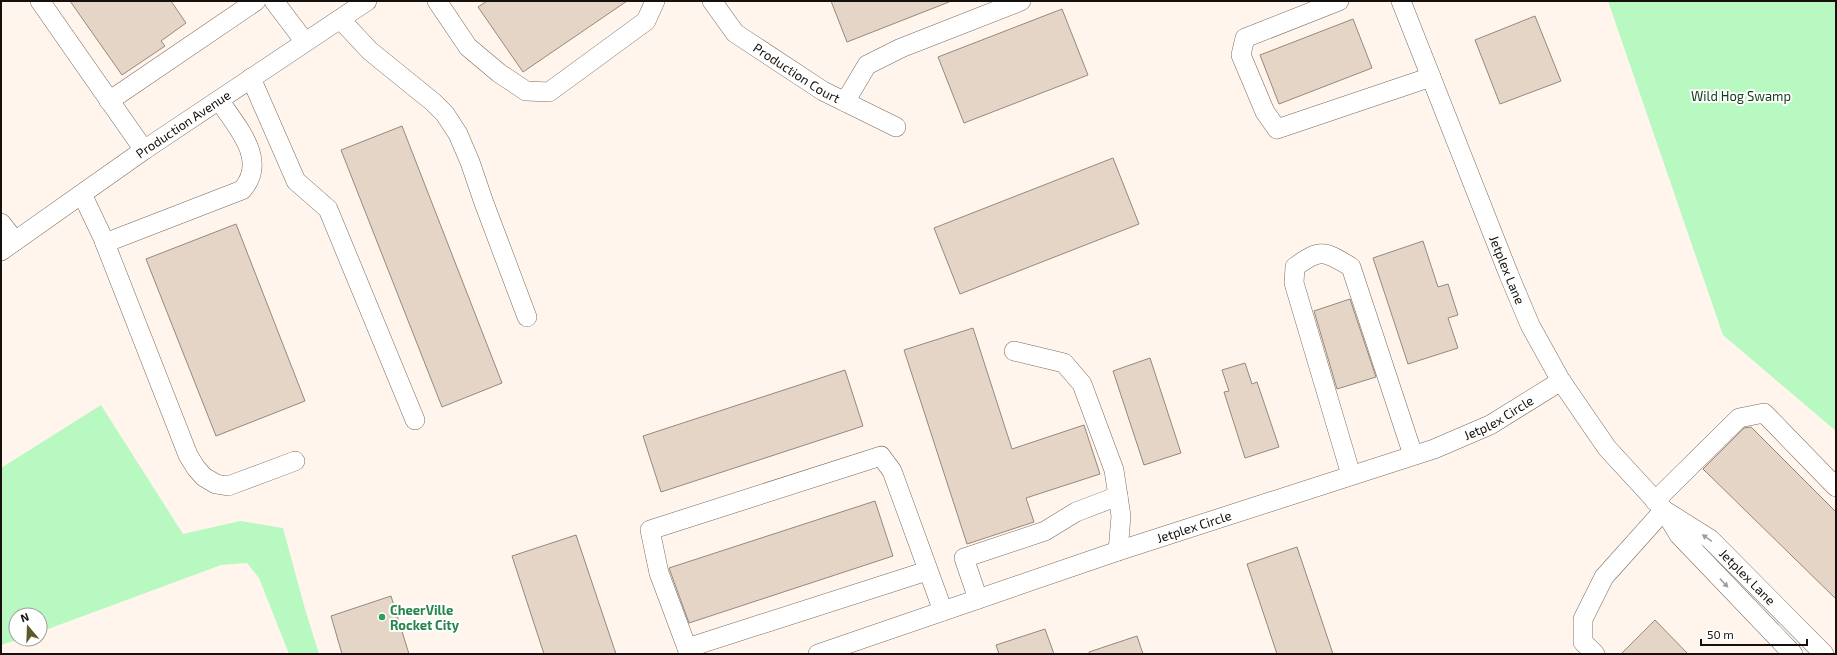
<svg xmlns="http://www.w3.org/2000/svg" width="1837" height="655" font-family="'Exo 2',sans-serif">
<rect width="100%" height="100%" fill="#fff5ec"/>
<path fill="#b8f8c1" d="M1608 1H1836V431L1723 335Z
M101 405 183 534 240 521 283 528 305 609 319 654H289L259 578 247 563 221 565 40 632V615H16V639H20L1 645V468Z"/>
<path fill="#e5d5c7" stroke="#97887b" d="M70 1H171L186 23 161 41 165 46 122 75Z
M487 1H627L523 72 478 7Z
M831 1H949V2L847 42Z
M1062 9 1088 75 964 123 938 57Z
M1535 16 1561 81 1500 104 1475 40Z
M1353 19 1372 68 1279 104 1260 55Z
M402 126 502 383 442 407 341 150Z
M1113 158 1139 224 960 294 934 228Z
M236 224 305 401 216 436 146 259Z
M1423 241 1438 287 1448 284 1458 315 1448 318 1458 348 1408 364 1373 258Z
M1350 299 1376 377 1337 389 1314 311Z
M973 328 1012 449 1084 425 1100 474 1026 498 1034 522 967 544 904 350Z
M1150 358 1181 453 1144 465 1113 371Z
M1245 363 1252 384 1257 382 1279 447 1245 458 1224 392 1229 391 1222 370Z
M845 370 863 426 661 492 643 436Z
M1751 427 1836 512V599L1703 469 1744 428Z
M875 501 893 556 689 623 669 568Z
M576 535 616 654H544L512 556Z
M1297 547 1333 654H1277L1247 564Z
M391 596 409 654H342L331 616Z
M1655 620 1688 654H1621Z
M1045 629 1054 654H999L996 645Z
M1137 636 1143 654H1089V652Z"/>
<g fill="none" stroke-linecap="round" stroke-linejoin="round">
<g stroke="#786a5e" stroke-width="20">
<g id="minor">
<path d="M40 1 144 150"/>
<path d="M274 1 305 42"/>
<path d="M437 1 468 47 499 73 526 91 549 92 646 21 655 1"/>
<path id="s1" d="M712 1 735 33 823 91 896 127"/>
<path d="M1339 1 1245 38 1241 55 1265 112 1277 129 1431 77"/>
<path id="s2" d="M1401 1 1509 275 1530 325 1561 381 1607 448 1664 510 1679 535 1793 654"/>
<path d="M340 19 370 51 433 102 445 114 458 134 470 162 484 203 527 317"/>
<path d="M251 78 296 181 328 209 415 420"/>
<path d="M109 101 256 1"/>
<path d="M845 102 867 65 901 48 1021 1"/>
<path d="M82 194 103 238 188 455 196 468 204 477 216 484 228 486 295 461"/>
<path d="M1 223 15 241"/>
<path d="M105 243 242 190C269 160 236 126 219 100"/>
<path id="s3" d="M1 251 144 150 367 1"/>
<path d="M1014 351 1064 363 1082 384 1114 470 1121 516 1118 551"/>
<path d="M1351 475 1294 283 1295 267C1321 248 1324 251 1351 267L1413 455"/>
<path d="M1655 501 1739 418 1764 413 1836 487"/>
<path id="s4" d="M1667 512 1710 539 1824 654"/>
<path d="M978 599 964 558 1045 531 1076 512 1118 496"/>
<path d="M687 648 927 571"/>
<path d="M694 654 687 648 659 573 650 530 881 456 892 471 943 611"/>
<path id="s5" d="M818 654 1118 551 1434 449 1490 425 1561 381"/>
<path d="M1595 654 1583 642V619L1604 577 1664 510"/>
</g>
</g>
<use href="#minor" stroke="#fff" stroke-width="19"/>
</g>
<defs><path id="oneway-solid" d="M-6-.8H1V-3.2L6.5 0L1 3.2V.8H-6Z"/></defs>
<g fill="#a19f9d">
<use href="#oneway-solid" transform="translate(1707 538) rotate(-145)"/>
<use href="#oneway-solid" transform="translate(1724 583) rotate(47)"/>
</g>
<circle fill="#2e9e5b" stroke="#fff" stroke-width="1.5" cx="382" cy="617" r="4"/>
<g text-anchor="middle" stroke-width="4" stroke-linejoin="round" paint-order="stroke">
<g font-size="13" fill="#15100b" stroke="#fff">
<text dy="5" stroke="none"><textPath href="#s1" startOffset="113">Production Court</textPath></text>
<text dy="5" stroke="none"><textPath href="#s3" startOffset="222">Production Avenue</textPath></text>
<text dy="5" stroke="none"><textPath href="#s2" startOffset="289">Jetplex Lane</textPath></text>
<text dy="5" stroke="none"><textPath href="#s5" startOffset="721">Jetplex Circle</textPath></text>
<text dy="5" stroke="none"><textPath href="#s5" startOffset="397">Jetplex Circle</textPath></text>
<text dy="5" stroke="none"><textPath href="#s4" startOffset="104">Jetplex Lane</textPath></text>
</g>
<g font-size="13" fill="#11401d" stroke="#fff">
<text x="1741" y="101">Wild Hog Swamp</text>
</g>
<g font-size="13" font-weight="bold" fill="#27864d" stroke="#fff" text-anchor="start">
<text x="390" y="615">CheerVille<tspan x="390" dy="15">Rocket City</tspan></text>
</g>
</g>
<rect width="1837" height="655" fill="none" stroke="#15100b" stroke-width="4"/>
<g transform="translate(28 627) rotate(341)"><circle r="19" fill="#ffffff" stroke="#a19f9d"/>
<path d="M0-3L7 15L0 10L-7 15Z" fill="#5f5925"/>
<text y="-6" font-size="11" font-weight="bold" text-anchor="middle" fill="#15100b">N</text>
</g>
<path d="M1701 639v6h106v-6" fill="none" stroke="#15100b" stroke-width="2"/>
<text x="1707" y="639" font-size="12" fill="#15100b" stroke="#ffffff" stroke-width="3" paint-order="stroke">50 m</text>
</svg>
